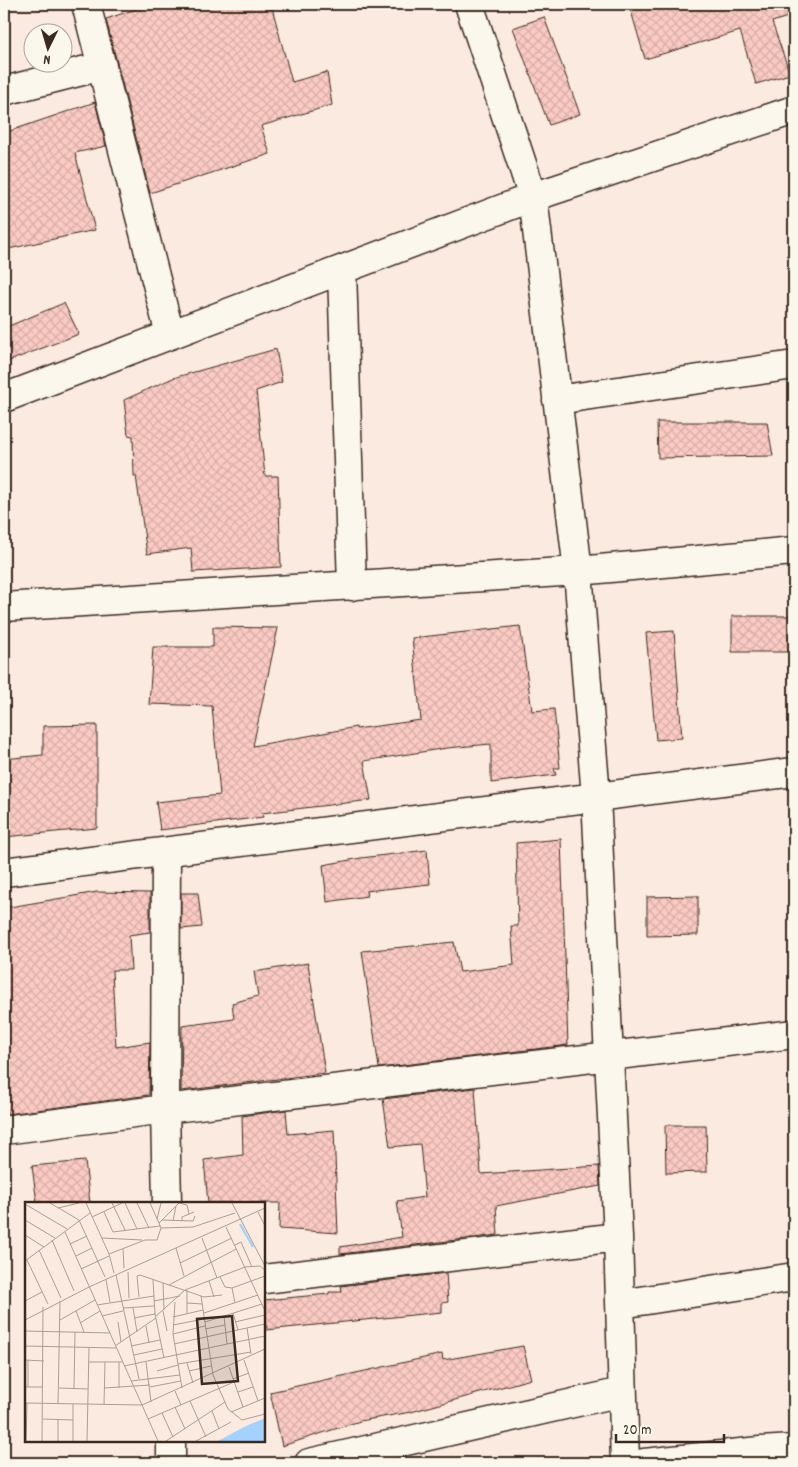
<svg xmlns="http://www.w3.org/2000/svg" width="798" height="1467" font-family="Dekko,sans-serif">
<defs>
<pattern id="building-cross-hatch" width="8" height="8" patternUnits="userSpaceOnUse" patternTransform="scale(1.25)"><rect width="8" height="8" fill="#facac3"/><path d="M0 0l8 8M0 8l8-8" fill="none" stroke="#d7aea7"/></pattern>
</defs>
<rect width="100%" height="100%" fill="#fbeae0"/>
<filter id="ink" filterUnits="userSpaceOnUse"><feTurbulence type="fractalNoise" baseFrequency=".02" numOctaves="2"/><feDisplacementMap in="SourceGraphic" scale="10" xChannelSelector="R" yChannelSelector="G"/><feConvolveMatrix kernelMatrix="1 2 1 2 8 2 1 2 1" color-interpolation-filters="sRGB"/></filter>
<g filter="url(#ink)">
<path fill="url(#building-cross-hatch)" stroke="#3b2a1e" d="M151 4H271L292 82 327 72 332 105 261 126 270 154 150 193 106 19Z
M629 4H794V15L772 22 790 74 756 84 740 31 645 59Z
M544 17 580 114 549 125 513 28Z
M95 102 106 146 75 153 95 230 4 250V133Z
M64 303 79 334 4 363V328Z
M276 349 282 382 256 391 265 476H278L281 567 193 572 191 548 147 554 136 476H134L133 436 128 435 124 400 173 378Z
M657 422H767L773 456 658 458Z
M732 616H794V652H732Z
M520 626 532 711 554 709 560 768H554L556 775 491 783V744L447 748 364 761 371 800 262 813 263 817 160 830 156 802 220 795 212 706 149 704 153 647H213V627L278 628 253 746 356 727V729L421 720 412 638Z
M674 631 682 738 656 740 646 633Z
M97 725V828L4 837V759L43 755V726Z
M561 839 568 1045 379 1068 362 951 454 942 460 972 514 965 511 926H518L516 843Z
M427 850 430 884 366 891 367 896 327 902 323 865 361 858Z
M97 892 150 893V932L129 935 131 970H112L116 1047 150 1042 149 1095 7 1114 4 1071V908Z
M181 893H198L202 927 181 929Z
M698 896V935L647 936V897Z
M308 963 325 1073 181 1091 182 1026 234 1019 232 1003 258 996 254 972Z
M475 1088 481 1174 599 1166 600 1186 496 1206 498 1235 340 1254V1247L402 1237 397 1201 425 1197 420 1144 390 1147 383 1099Z
M286 1110 288 1134 334 1130 338 1233 279 1229 280 1203H208L204 1160 243 1155 242 1116Z
M665 1125H706L707 1172 666 1173Z
M85 1161 90 1203H37L32 1166Z
M446 1273 448 1302 442 1303V1312L267 1330 264 1300 329 1294V1292H342L341 1286Z
M523 1346 531 1379 411 1412 360 1421 282 1446 270 1392 442 1354 443 1360Z"/>
<g fill="none" stroke-linecap="round" stroke-linejoin="round">
<g stroke="#3b2a1e" stroke-width="31">
<path id="minor" d="M86 4 170 335
M469 4 533 197 578 571 596 797 618 1237 625 1463
M4 91 102 66
M342 270 352 586
M4 398 533 197 794 110
M557 400 794 365
M4 607 578 571 794 551
M166 852 165 1109 167 1203
M4 872 794 772
M4 1130 165 1109 794 1034
M264 1279 618 1237
M621 1304 794 1277
M171 1441V1463
M309 1463 622 1392
M644 1463 760 1451 794 1449"/>
</g>
<use href="#minor" stroke="#fbf7ec" stroke-width="28"/>
</g>
</g>
<g transform="translate(25 1202)">
<rect width="240" height="240" fill="#fbeae0"/>
<path d="M240 216V239H193L219 225Z" fill="#a3d2ff"/>
<path fill="none" stroke="#a3d2ff" stroke-width="2.5" d="M215 22 228 45"/>
<path fill="none" stroke="#ae9d92" stroke-width="1" d="M25 1 54 18 80 75M61 1 84 52 89 71M87 1 100 28M100 1 112 27M112 1 124 26M125 1 134 21M154 1 162 3 164 12M207 1 240 64M0 2 42 27M33 6 54 1M79 10 88 30 135 24M233 10 240 24M67 15 97 1M132 17 136 1M0 18 30 36M137 18 168 19 170 14M148 19 151 4M157 19V15L169 10M201 25 240 109M136 26 168 25 210 11M40 30 133 239M0 33 19 45M77 36 117 38M177 36 192 76M27 38 49 89M45 42 62 34M210 43 216 40 227 65M151 46 159 74M98 47 99 66M14 48 36 96M84 52 120 38H132L136 26 134 21 154 1M51 54 67 46M2 58 23 102M0 59 65 11M155 61 207 36M56 67 84 54M103 70 104 96M91 73 114 177M195 75 200 85 207 86 240 74M81 78 85 100M128 78 130 112 139 156M184 79 189 95M138 81 139 108M144 83 211 47M207 86 210 101M162 88V111M176 94 188 173 203 207 217 218 240 212M114 95 112 74 115 73 179 95 197 93M0 99 17 90M129 99 155 94M150 100 148 132 157 186M162 101 177 102M72 103 129 94M98 106 129 104M108 106 112 130M51 109 59 130M138 109 142 129M179 111 233 93M208 111 213 128M77 114 98 109M199 114 202 142M130 115 160 88 220 65 235 64 240 68M148 115 178 108M109 116 130 112M0 118 64 85 240 6M35 118 70 98M93 120 96 140M180 120 237 102M210 120 240 113M55 121 75 109M148 123 179 117M121 124 124 141M222 126 226 152M180 127 200 123M0 129 85 131M148 132 180 124M149 142 240 122M0 144 91 146M90 144 131 116M106 144 135 138M109 153 137 147M0 158 19 159M219 158 233 199M64 160H98M121 160 126 200M162 161 168 181M153 162 226 150M99 164 240 134M204 165 218 205M132 169 153 163M164 169 186 164M208 177 224 171M106 179 155 173M0 185H18M3 185V158M125 185 156 179M34 186 63 187M49 186 50 130M79 186 125 183M94 186V160M150 189 156 203M213 190 228 185M165 199 181 235M0 201 117 203 240 147M33 202 35 99M79 203 80 160M150 205 160 227M187 209 194 227M206 210 240 196M137 211 148 235M18 217 48 218M33 217V239M123 217 209 180M1 239 2 201M17 239 18 105M48 239V202M62 239 64 146M141 239 200 200M171 239 206 220"/>
<path fill="#3b2a1e" fill-opacity="0.15" stroke="#3b2a1e" stroke-width="2.5" d="M207 114 213 179 177 182 172 117Z"/>
<rect width="240" height="240" fill="none" stroke="#3b2a1e" stroke-width="2.5"/>
</g>
<rect width="798" height="1467" fill="none" stroke="#fbf7ec" stroke-width="20"/>
<rect x="10" y="10" width="778" height="1447" fill="none" stroke="#3b2a1e" stroke-width="2" filter="url(#ink)"/>
<g transform="translate(48 48) rotate(185)"><circle r="24" fill="#fbf7ec" stroke="#aea59a"/>
<path d="M0-4L9 19L0 12L-9 19Z" fill="#3b2a1e"/>
<text y="-8" font-size="14" font-weight="bold" text-anchor="middle" fill="#3b2a1e">N</text>
</g>
<path d="M616 1434v8h108v-8" fill="none" stroke="#3b2a1e" stroke-width="2.5"/>
<text x="623" y="1434" font-size="15" fill="#3b2a1e" stroke="#fbf7ec" stroke-width="4" paint-order="stroke">20 m</text>
</svg>
